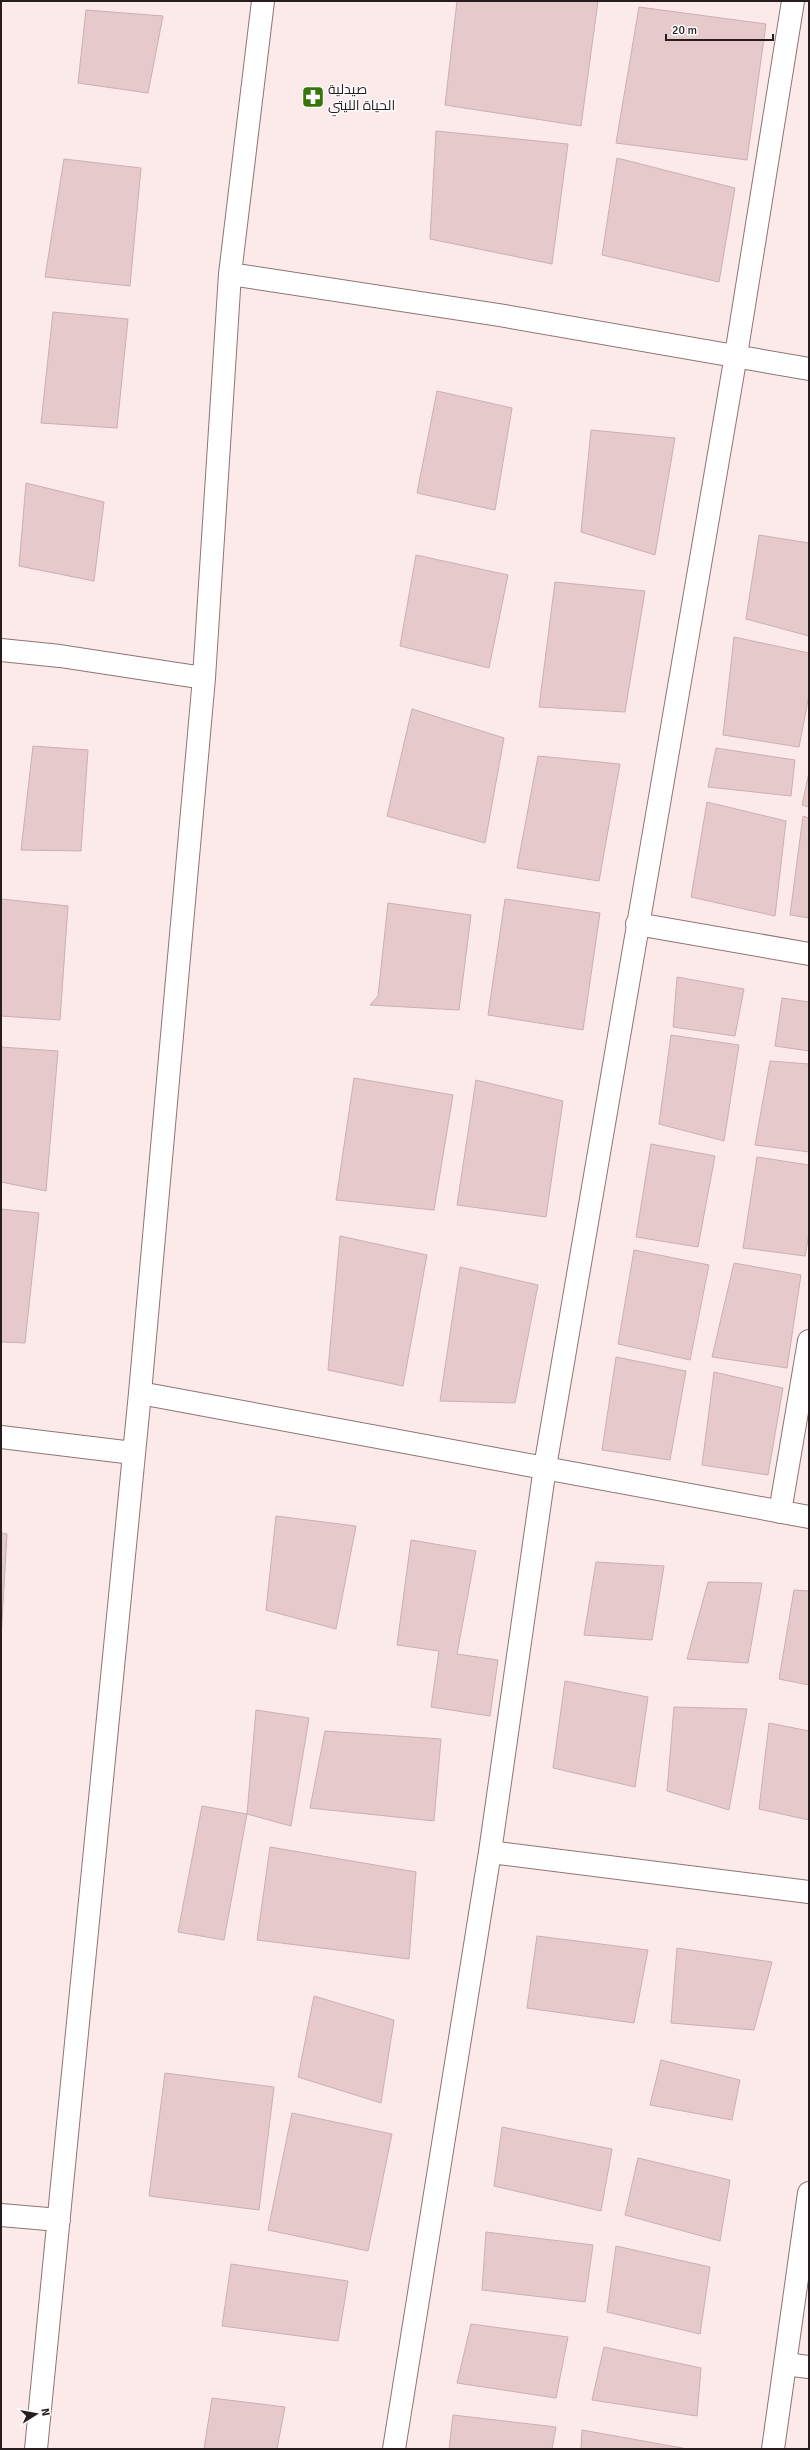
<svg xmlns="http://www.w3.org/2000/svg" width="810" height="2450" font-family="Signika,Cairo,sans-serif">
<rect width="100%" height="100%" fill="#fceaeb"/>
<path fill="#e6c9cb" stroke="#cbafb1" d="M457 1H598L581 126 445 105Z
M639 7 766 24 747 160 616 143Z
M86 10 163 16 148 93 78 83Z
M436 131 568 144 552 264 430 239Z
M617 158 735 188 719 282 602 255Z
M64 159 141 168 130 286 45 277Z
M53 312 128 319 117 428 41 423Z
M437 391 512 408 495 510 417 493Z
M591 430 675 438 655 555 581 532Z
M26 483 104 502 94 581 19 566Z
M759 535 809 543V636L746 619Z
M416 555 508 575 489 668 400 646Z
M555 582 645 591 625 712 539 707Z
M734 637 809 653V695L799 747 723 735Z
M412 709 504 738 485 843 387 816Z
M33 746 88 750 81 851 21 850Z
M716 748 795 760 791 796 708 787Z
M538 756 620 764 599 881 517 868Z
M809 772V807L802 805Z
M707 802 786 821 775 916 691 897Z
M803 816 809 818V918L790 915Z
M1 899 68 906 60 1020 1 1016Z
M505 899 600 913 583 1030 488 1015Z
M388 903 471 915 459 1010 370 1005 378 996Z
M677 977 744 989 735 1036 673 1027Z
M782 998 809 1002V1051L775 1046Z
M671 1035 739 1045 724 1141 659 1124Z
M1 1047 58 1051 46 1191 1 1182Z
M770 1061 809 1064V1152L755 1145Z
M354 1078 453 1095 434 1210 336 1200Z
M476 1080 563 1101 546 1217 457 1205Z
M651 1144 715 1156 698 1247 636 1237Z
M757 1157 809 1165V1234L805 1256 743 1248Z
M1 1209 39 1213 25 1343 1 1342Z
M340 1236 427 1255 403 1386 328 1370Z
M634 1250 709 1265 690 1360 618 1344Z
M734 1263 801 1275 787 1368 712 1357Z
M460 1267 538 1285 515 1403 440 1401Z
M616 1357 686 1371 670 1460 602 1450Z
M714 1372 783 1388 768 1475 702 1465Z
M276 1516 356 1526 336 1629 266 1610Z
M1 1533 7 1534 1 1639Z
M411 1540 476 1551 457 1654 498 1660 490 1716 431 1707 439 1651 397 1645Z
M596 1562 664 1566 652 1640 584 1635Z
M708 1582 762 1583 748 1663 687 1659Z
M794 1590 809 1591V1685L779 1679Z
M565 1681 648 1697 635 1787 553 1768Z
M674 1707 747 1709 729 1810 667 1791Z
M256 1710 309 1718 291 1826 247 1814Z
M769 1723 809 1731V1820L759 1809Z
M325 1731 441 1739 434 1821 310 1808Z
M202 1806 247 1814 224 1940 178 1932Z
M270 1847 416 1872 409 1959 257 1940Z
M537 1936 648 1950 634 2023 527 2008Z
M677 1948 772 1962 754 2030 671 2023Z
M314 1996 394 2020 381 2103 298 2077Z
M661 2060 740 2080 732 2120 650 2105Z
M165 2073 274 2087 259 2210 149 2196Z
M292 2113 392 2134 368 2251 268 2230Z
M502 2127 612 2149 601 2211 494 2186Z
M638 2158 730 2180 720 2241 625 2215Z
M486 2232 593 2245 585 2302 482 2290Z
M616 2246 710 2267 700 2334 607 2312Z
M231 2264 348 2281 338 2341 222 2326Z
M471 2324 568 2337 556 2398 457 2383Z
M604 2347 701 2368 697 2416 592 2400Z
M212 2398 285 2407 277 2449H204Z
M453 2415 556 2427 552 2449H449Z
M582 2430 688 2449H581Z"/>
<g fill="none" stroke-linecap="round" stroke-linejoin="round">
<g stroke="#8e7475" stroke-width="24">
<path id="minor" d="M230 274 499 315 809 369
M1 650 60 656 204 678
M637 924 809 954
M140 1393 809 1517
M1 1437 133 1453
M780 1512 809 1341
M490 1852 809 1892
M1 2215 59 2220
M785 2364 809 2193
M36 2449 140 1393 204 678 230 274 263 1
M394 2449 490 1852 545 1467 736 355 793 1
M773 2449 785 2364 809 2367"/>
</g>
<use href="#minor" stroke="#fff" stroke-width="22"/>
</g>
<defs>
<g id="pharmacy-square" transform="scale(1.15)"><rect x="-9" y="-9" width="18" height="18" rx="4" fill="#377409" stroke="#fcfcfc"/><path d="M-2-6h4v4h4v4h-4v4h-4v-4h-4v-4h4Z" fill="#fff"/></g>
</defs>
<g fill-rule="evenodd">
<use href="#pharmacy-square" x="313" y="97"/>
</g>
<g text-anchor="middle" stroke-width="3" stroke-linejoin="round" paint-order="stroke">
<g font-size="14" fill="#271d1e" stroke="#fcfcfc" text-anchor="start">
<text x="328" y="94">صيدلية<tspan x="328" dy="16">الحياة الليتي</tspan></text>
</g>
</g>
<rect width="810" height="2450" fill="none" stroke="#271d1e" stroke-width="4"/>
<g transform="translate(36 2414) rotate(79)" stroke="#fcfcfc" stroke-width="3" paint-order="stroke">
<path d="M0-3L7 15L0 10L-7 15Z" fill="#271d1e"/>
<text y="-6" font-size="11" font-weight="bold" text-anchor="middle" fill="#271d1e">N</text>
</g>
<path d="M666 34v6h107v-6" fill="none" stroke="#271d1e" stroke-width="2"/>
<text x="672" y="34" font-size="12" fill="#271d1e" stroke="#fcfcfc" stroke-width="3" paint-order="stroke">20 m</text>
</svg>
